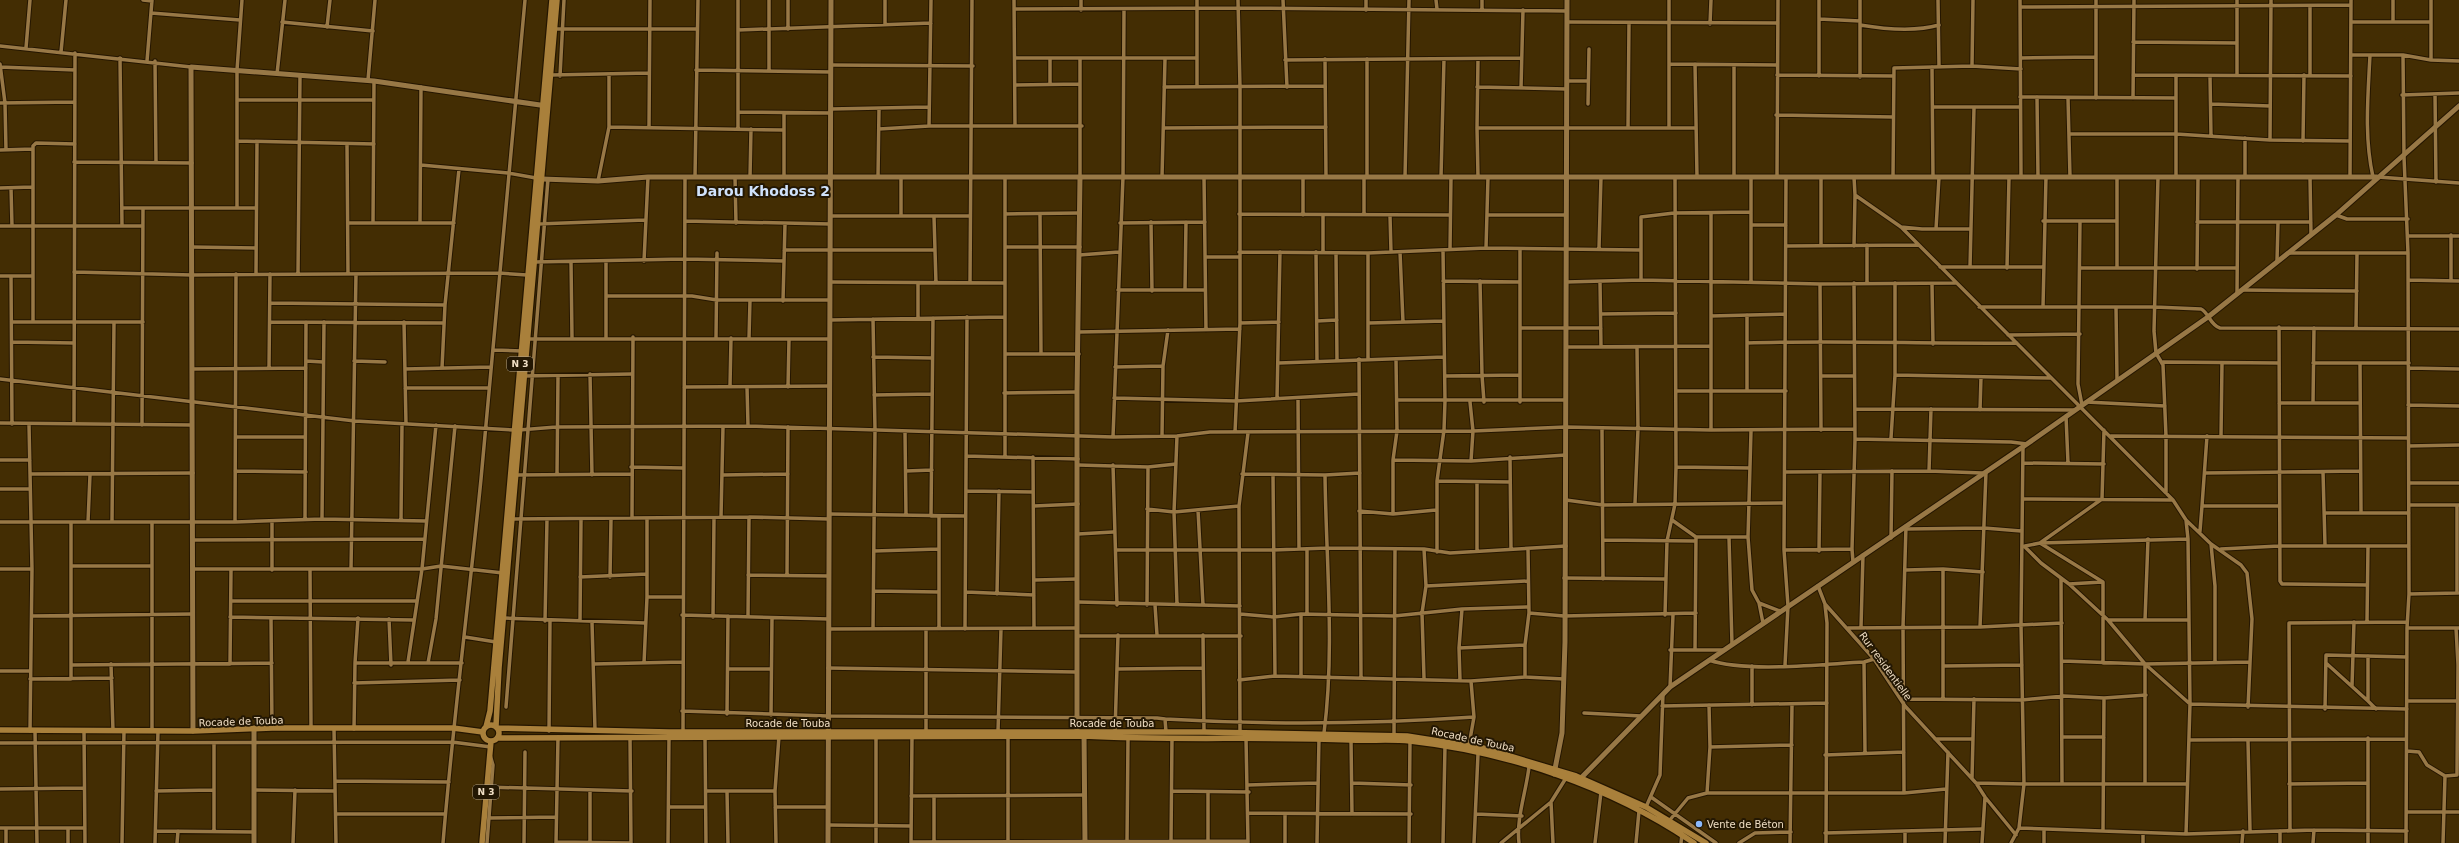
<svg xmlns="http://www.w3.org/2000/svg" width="2459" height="843" font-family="'DejaVu Sans',sans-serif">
<rect width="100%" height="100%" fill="#432d03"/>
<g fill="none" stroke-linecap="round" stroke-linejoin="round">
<g stroke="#251600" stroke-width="5.5">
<path id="street" d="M143 0 152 1
M769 0V71
M885 0V24
M1014 0 1015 126
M1197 0V86
M1283 0 1287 87
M1366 0V10
M1436 0 1437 9
M1482 0V10
M1938 0 1939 66
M2020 0 2021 177
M2096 0V98
M2237 0V75
M2271 0 2270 140 2349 141
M2393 0V21
M2431 0V60L2459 61
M2310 6V75
M2020 7 2351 5
M1014 9 1237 8 1567 11
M1081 10V0
M151 13 240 20
M1819 19 1860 21
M282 22 373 31
M1567 22 1778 23
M2351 22H2431
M1710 24 1711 0
M1860 25C1884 29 1915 32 1939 25
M327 27 330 0
M555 29H697
M788 29V0
M738 30 931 23
M2133 42 2237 43
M0 46 191 67
M26 48 30 0
M61 52 66 0
M2351 55H2403L2431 60
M2370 55C2368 96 2364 137 2373 177
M2403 55 2404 157 2408 253 2409 594 2407 628 2406 843
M120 58 122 226
M1016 58H1197
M2021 58 2096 57
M1050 59V84
M1080 59V177
M1325 59 1326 177
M1285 60 1521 58
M147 61 152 0
M155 61 156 162
M0 64 5 103 6 150
M1669 64 1777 65
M1695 64 1697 177
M831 65 973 66
M1734 65V177
M1972 66 1973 0
M0 67 75 70
M1932 67 1933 177
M696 70 831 72
M277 74 285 0
M551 75 649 73
M1777 75 1893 76
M2133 75 2351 76
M560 76 564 0
M1819 76V0
M2210 76 2211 136
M1860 77V0
M368 80 375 0
M1567 81H1588
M1016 85 1080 84
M1164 87 1325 86
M1477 87 1567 89
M1521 88 1523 10
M2435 94 2436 182
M2402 95 2459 93
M2020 97 2176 98
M2037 97 2038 177
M2068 98 2070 177
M2133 98 2134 0
M237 100H373
M0 103 75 102
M1588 104 1589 49
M2211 104 2270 106
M1933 107H2020
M831 109 928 107
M738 112 831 113
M784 113V177
M1776 115 1893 117
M929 126 931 0
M609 127 783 130
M649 127 650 0
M1164 128 1326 127
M1477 128H1695
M1628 128 1629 23
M1669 128V0
M738 129V0
M879 129 929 126H1082
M2069 134H2176L2270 140
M2245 138V177
M238 141 374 144
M2303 141 2304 75
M347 144 348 274
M0 150 33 149
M74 162 192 163
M421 165 508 173 536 178
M695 177 698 0
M735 177 736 223
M750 177 751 129
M878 177 879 109
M901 177V216
M1005 177V456
M1162 177 1165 59
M1204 177 1206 330
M1303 177V215
M1364 177V215
M1367 177V59
M1405 177 1409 0
M1441 177 1444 59
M1478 177 1477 128 1478 59
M1777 177 1778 0
M1854 177 1855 195 1901 227 2173 500
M1893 177 1894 68 1972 66 2021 69
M2158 177 2154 331 2156 353 2163 365 2166 436V493
M2176 177V75
M2310 177 2311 235
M2350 177 2351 0
M2378 177 2459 183
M598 181 609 127V75
M0 188 32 187
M11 188 12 226
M122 208H256
M237 208V70L242 0
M1711 213V430
M1005 214 1080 213
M1040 214 1041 354
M1239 214 1450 215
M1487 215H1566
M2336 215 2347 219H2408
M830 216H970
M1390 216 1391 252
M934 217 936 283
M685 221 830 224
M2043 221H2116
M2080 221 2078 384 2082 405
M1151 222 1152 291
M2197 222H2311
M348 223H454
M373 223 374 81
M420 223 421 87
M1120 223 1205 222
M537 224 645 220
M1751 225H1786
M0 226H143
M1901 227 1922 229H1970
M1936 229 1939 177
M2408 236H2459
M1867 245V283
M1786 246 1919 245
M1821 246V177
M1854 246 1855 195
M192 247 256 248
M1005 247H1080
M1486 248 1488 177
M1599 248 1601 177
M1450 249 1451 177
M1520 249V402
M784 250H934
M1239 252 1368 253 1486 248 1640 250
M1316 252 1317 361
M1323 252V215
M1400 252 1403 322
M1336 253 1337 360
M1368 253V359
M2289 253H2408
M1079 255 1119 252
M1205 257H1240
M644 261 648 177
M2277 261 2278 223
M534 262 684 259 784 261
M571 262 572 337
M1940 267H2042
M1970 267 1974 108
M2007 268 2009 177
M2081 268H2236
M2117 268V177
M2197 269 2198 177
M74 272 192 275 499 273 527 275
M256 274 257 142
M298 274 300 76
M0 276H33
M11 276 12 424
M1641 280V217L1674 213 1751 212
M2408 280 2459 281
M1443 281 1520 282
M1480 281 1482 375 1484 402
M2451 281V235
M830 282 1004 283
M1566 282 1641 280 1820 284 1956 283
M1600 282 1601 347
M1751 282V177
M970 283 972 0
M918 284V318
M1820 284 1821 430
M1932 284 1933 344
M1118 290H1204
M1185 290 1186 222
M2243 290 2357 291
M2237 294 2238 177
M606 296H692L717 300H830
M783 301 785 224
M270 303 445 305
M1979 307H2155L2201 309C2209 313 2210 325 2220 328L2459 329
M2043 307 2046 177
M2116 307 2117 380
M1601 314 1676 313
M1747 315V391
M1711 316 1785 314
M873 319 875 430 873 629
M830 320 1004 317
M1317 321 1337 320
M12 322H143
M33 322V146L36 143 75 144
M270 322 443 323
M404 322 406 424
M1240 323 1279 322
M1369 323 1444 321
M2279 327 2280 581 2282 584 2367 585
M1521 328H1601
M2356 328 2357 254
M1079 332 1240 329
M2008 335 2080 334
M606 337V261
M716 338 717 253
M749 338 750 300
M528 339H830
M12 342 74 343
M1747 343C1837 340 1927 344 2017 343
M1566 347 1710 346
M494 350 522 351
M1005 354H1079
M873 357 932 358
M1359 359 1361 678
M306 361 323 362
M354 361 385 362
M2163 362 2278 363
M1279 363 1444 357
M2313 363H2409
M2360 363 2361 511
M1115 367 1163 366
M269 368 270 274
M442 368 445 305 459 169
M2409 368 2459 369
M192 369 306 368
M405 369 491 367
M590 374 592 475
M1895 375 2050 378
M524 376 631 374
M1445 376 1520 375
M1822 376H1854
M0 379 355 421 514 430
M730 386 731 338
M684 387 830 386
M747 387 748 426
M788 387 789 339
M405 388H489
M1677 391H1786
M1004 393 1077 392
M874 395 932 394
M1114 398 1236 401 1359 394
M1298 398 1299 549
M1277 399 1280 252
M1397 400H1566
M1470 402 1473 431 1471 461
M2086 402 2165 406
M2279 403H2360
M2313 403 2314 328
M2408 405 2459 406
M1855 409 2074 410
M1980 410 1981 377
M2066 416 2068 463
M0 423 192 425
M74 424 75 53
M29 425 32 569 30 731
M142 425 143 208
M1602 429 1603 579
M519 430 556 427 748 426 1113 437 1177 436 1210 432 1473 431 1566 427 1711 430 1855 429
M1751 431 1748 537 1752 590 1759 603 1763 623
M905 432 906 515
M1235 432 1240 323V87L1238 0
M1162 436 1163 366 1168 330
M1177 436 1174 512 1177 604
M2111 436 2408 438
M2221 436 2222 363
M236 437H305
M1113 437 1123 177 1124 10
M1891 438 1895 375V283
M1855 439 2011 442 2027 444
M2409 446 2459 445
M966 456 1078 459
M1033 457 1034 628
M1510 457 1511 549
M0 460H30
M1393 460 1471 461 1566 455
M2023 463 2104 464
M1078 465 1148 467 1176 464
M1113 465 1117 605
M631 467 683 468
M1676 467 1750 468
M235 471 306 472
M906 471 932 470
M1929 471 1931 409
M1785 472 1929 471 1982 473
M2323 472 2325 545
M2205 473 2360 471
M30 474 193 473
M1242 474 1325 475 1360 473
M516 475 632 474
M557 475 558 376
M723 475 788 474
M1273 475 1275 676
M1437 481 1510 482
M2409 483H2459
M0 489H30
M966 491 1033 492
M2023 499 2173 500 2186 520 2211 544 2241 565 2247 573 2252 619 2248 707
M1566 500 1603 505 1784 503
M1635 503 1638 429 1637 347
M2409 505H2459
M2457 505V593
M1034 506 1078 504
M2202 506 2207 436
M1147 509 1174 512 1239 506
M1198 510 1203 605
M1359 511 1393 514 1436 510
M2324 513H2409
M829 514 965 516
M1393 514V460L1397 431 1396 359
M931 516 933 318
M939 516V629
M721 517 723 427
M632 518 633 337
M322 519 324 322
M401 519 402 424
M512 519 749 517 829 519
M305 520 306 322
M1672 520 1696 537 1695 650
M2186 520 2188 539 2190 704 2186 834
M272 521V570
M0 522H235L322 519 426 521
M88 522 90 475
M112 522 114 322
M235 522 236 274
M1906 529 1984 528 2021 531
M2200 531 2202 506H2279
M1078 534 1113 532
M1696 537H1748
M1729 538 1732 644
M1891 538 1892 471
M193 540 424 539
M1603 540 1694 541
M2211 544 2215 586V663
M2025 546 2040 543 2188 539
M2025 547 2041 563 2069 584 2108 620 2145 664 2190 704 2407 709
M1307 549V614
M2221 549 2279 546H2409
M1116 550H1273L1328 548 1424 549 1450 553 1566 546
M1784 550 1852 549
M874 551 939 549
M1477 551V482
M1819 551 1820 472
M1437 552V481L1444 430 1445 401 1443 250
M1853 562 1852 549 1855 439 1854 283
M71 566H152
M0 569H32
M193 569H422L441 566 503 573
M310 569 311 728
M351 569 356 274
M1906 570 1943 569 1983 572
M748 575 829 576
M787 576 788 427
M580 577 647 574
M610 577 611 519
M1564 578 1664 579
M2061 579 2062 784
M1035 580 1077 579
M2069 584 2102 582
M1426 586 1528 581
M1818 586 1825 604 1874 659 1905 706 1976 783 1985 797 2016 835
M874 591 939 592
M966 592 1034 595
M997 594 999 491
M2409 594 2458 593
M647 597H683
M231 601H417
M1078 602 1240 606
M1759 603 1780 611
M1147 605 1148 467
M1155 605 1157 635
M1825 605 1827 623 1826 843
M1529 613 1564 616 1696 613
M1240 614 1274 617 1301 614 1394 616 1462 609 1528 607
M1301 614V677
M682 615 829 619
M1665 615 1667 541 1675 504 1676 467 1675 177
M32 616 193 614
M748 616 749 517
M230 617 413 620
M713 617 714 518
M271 618 272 728
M504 618 645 623
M389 619 391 665
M2108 620H2189
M2145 620 2148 539
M545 621 547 519
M580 621 581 520
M2367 621 2368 546
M592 622 595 730
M1861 627 1863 555
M1980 627 1986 472
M1848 628 1980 627 2062 623
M2407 628H2459
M829 629 1077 628
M965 629 967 317
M1203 635 1204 732
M1077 636H1241
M465 637 496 642
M1459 648 1525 645
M1670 650H1725
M2368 656V701L2376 709
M1709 660C1746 673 1823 664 1864 662L1874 659
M2063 661 2145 664 2250 662
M408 662 422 569 436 425
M1864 662 1865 752
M355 663H462
M428 663 436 619 455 426
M644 663 647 597V518
M2103 663V582L2040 543 2102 499 2104 430
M2326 663 2368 701
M111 664 113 731
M230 664 231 570
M594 664 682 662
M2145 664V783
M71 665 272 663
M1785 665 1788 606 1784 550 1786 177
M1944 666 2022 665
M828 668 1076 672
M728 669H771
M1118 669 1203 668
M0 671H30
M1525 677V645L1529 613 1528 549
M1424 678 1422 613 1426 586 1424 549
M30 679 112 678
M71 679V522
M1239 680 1275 676 1471 681 1525 677 1564 679
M1460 680 1459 648 1462 609
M354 683 460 680
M2352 686 2354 622
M1670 687 1673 615
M1905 699 2022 700 2064 696 2104 698 2146 695
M1943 699V569
M2407 701H2459
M1752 705V666
M1662 706 1827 703
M506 707 548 179
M2325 709 2326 655 2407 657
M682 711 828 716 1157 718 1165 719 1166 732
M1584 713 1641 716
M727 714 728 616
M771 715 772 618
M1165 719C1268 725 1371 724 1474 717
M334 729 336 843
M354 729 355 663 358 618
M35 731 37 843
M84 731 85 843
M152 731V522
M549 731 550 620
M683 732 685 177
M926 732V629
M998 732 1001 629
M1115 732 1118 635
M1240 732 1239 506 1248 433
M1324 733C1335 648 1326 561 1325 475
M1394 735 1395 549
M630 737 631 843
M705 737 706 843
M876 737V843
M2063 737H2104
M1246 738 1248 842
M2368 738V843
M1935 739H1971
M1351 740 1352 814
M2189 740 2406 739
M2248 741 2250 830
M0 743 452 742 491 747
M1469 745 1474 717 1471 681
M1710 747 1792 745
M2407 751 2419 752 2427 765 2445 776
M1825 755 1904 752
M1972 778 1974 699
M335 781 449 782
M1352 783 1411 785
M1976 783 2024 784H2186
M2289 784 2368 783
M1248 785 1318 783
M487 787 632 791
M0 789 84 788
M254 790 335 791
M156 791 214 790
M590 791V843
M706 791H775
M727 791 728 843
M1172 791 1249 792
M1707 793 1710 747 1709 705
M1904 793 1903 627 1906 526
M911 796 1085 795
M934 796V842
M1651 797 1716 843
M1551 802 1553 843
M669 807H705
M775 807H828
M1646 807 1660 775 1663 694
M2408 812H2459
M1249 813 1411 814
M336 814H445
M1285 814V843
M1476 814 1522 816
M489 818 556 817
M1669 821 1688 798 1707 793H1904L1946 789
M828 825 911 826
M0 828H85
M68 828V843
M2019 828 2186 834 2314 830 2407 831
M2103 830 2104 698
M156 831 254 832
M214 831V744
M2290 831 2289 623 2407 622
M1825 833 1981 829
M556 842 631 843
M911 842 1248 841
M1171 842 1172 738
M6 843V828
M122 843 124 731
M155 843 158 731
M177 843 178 831
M293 843 295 790
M443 843C453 721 469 600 481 479 497 319 509 160 525 0
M487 843 493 765 490 755
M524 843 525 752
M556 843 558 737
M668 843 669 737
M776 843 775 791 779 736
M911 843 912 737
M1008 843V737
M1127 843 1128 739
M1208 843V793
M1317 843 1319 738
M1409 843 1410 741
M1443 843 1445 746
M1474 843 1478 754
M1501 843 1551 802 1566 778
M1519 843C1516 819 1526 792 1529 767
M1595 843 1601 792
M1636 843 1639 811
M1681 843 1682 834
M1739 843 1755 833 1791 832
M1790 843 1792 705
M1905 843V832
M1945 843 1948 752
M1982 843 1985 797
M2011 843 2019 828 2024 784 2021 625 2023 446
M2044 843V829
M2143 843V833
M2242 843 2243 831
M2280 843V831
M2313 843 2314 830
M2443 843 2445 776 2457 775 2458 665 2456 628"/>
</g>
<g stroke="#251600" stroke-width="7">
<path id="secondary" d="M542 179 598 181 648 177H2377
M254 728V843
M193 731 191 67 374 81 547 106
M1077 732V392L1080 177
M1084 733 1085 843
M1554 774 1562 733 1565 642 1567 0
M1581 778 1670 687 2027 444 2208 317 2336 215 2459 106
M828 843 831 0"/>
</g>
<g stroke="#251600" stroke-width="8">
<path id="primary" d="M483 733a8 8 0 1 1 16 0a8 8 0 1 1-16 0Z
M496 726 499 668 557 0
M486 727 490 711 552 0
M497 728 669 732H1204L1407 736 1483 748 1576 776 1646 807 1706 843
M0 730 193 731 272 728H453L483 732
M498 738 1084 736C1173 741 1261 736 1350 740 1370 741 1390 739 1410 741 1509 752 1612 787 1694 843
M482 843 491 741"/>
</g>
<use href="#street" stroke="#987846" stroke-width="3.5"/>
<use href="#secondary" stroke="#987846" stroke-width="5"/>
<use href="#primary" stroke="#a9803b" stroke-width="5.5"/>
</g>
<circle fill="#8bb9fc" stroke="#231703" stroke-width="1.5" cx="1699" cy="824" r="4"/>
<g text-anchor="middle" stroke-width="4" stroke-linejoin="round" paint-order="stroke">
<g fill="#231703" stroke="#b2a28a" stroke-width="1">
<rect x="507" y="357" width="26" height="14" rx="3"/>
<rect x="473" y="785" width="26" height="14" rx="3"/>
</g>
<g font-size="9" font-weight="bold" fill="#f0dec4">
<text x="520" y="367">N 3</text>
<text x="486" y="795">N 3</text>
</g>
<g font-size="10" fill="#f0dec4" stroke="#231703">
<text transform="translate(1886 666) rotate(54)" y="4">Rur residentielle</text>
<text transform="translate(241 721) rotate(-2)" y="4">Rocade de Touba</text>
<text x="788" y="727">Rocade de Touba</text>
<text x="1112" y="727">Rocade de Touba</text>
<text transform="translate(1473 739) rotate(12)" y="4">Rocade de Touba</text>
</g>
<g font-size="10" fill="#f0dec4" stroke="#231703" text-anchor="start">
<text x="1707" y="828">Vente de Béton</text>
</g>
<g font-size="14" font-weight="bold" fill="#d0e2fb" stroke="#231703">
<text x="763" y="196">Darou Khodoss 2</text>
</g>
</g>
</svg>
